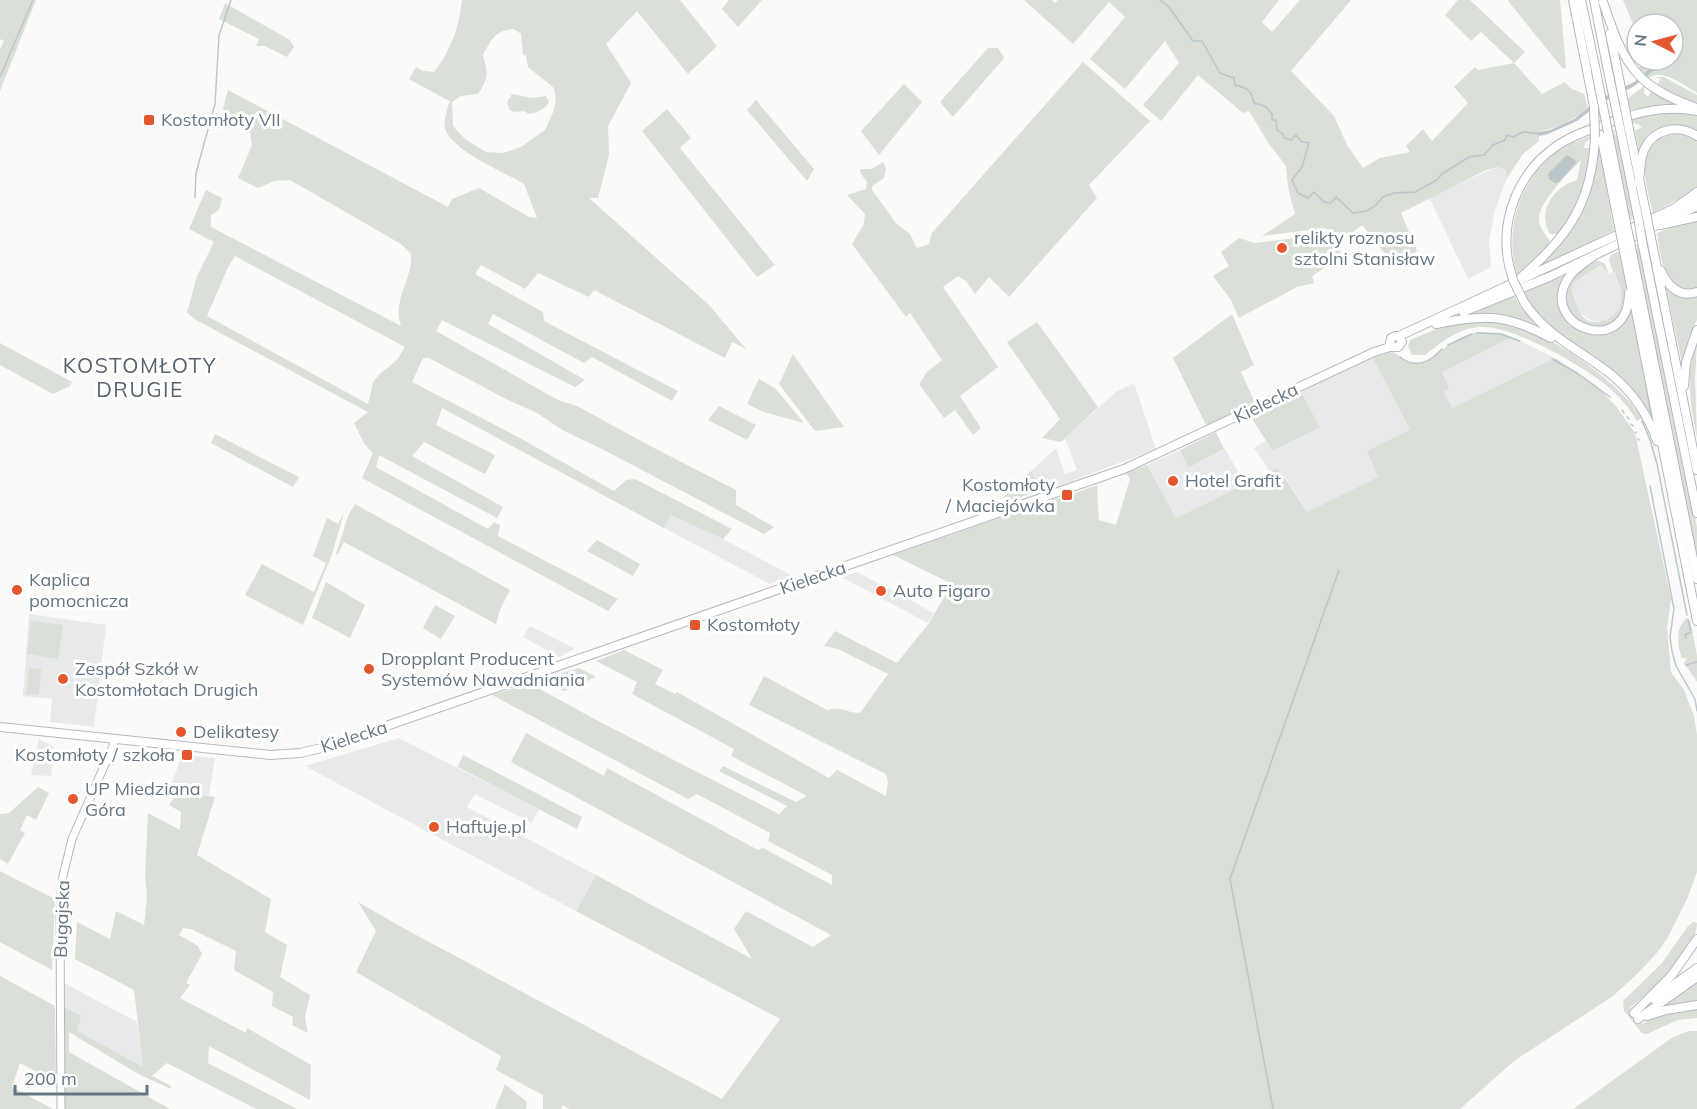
<svg xmlns="http://www.w3.org/2000/svg" width="1697" height="1109" font-family="Mulish,sans-serif">
<rect width="100%" height="100%" fill="#fafaf8"/>
<path fill="#e8e9e9" d="M1497 167 1505 169 1507 178 1495 210 1489 242 1491 267 1468 279 1429 197Z
M1602 265 1608 274 1615 271 1621 294V303L1615 314 1603 321H1592L1581 314 1572 291 1574 283Z
M1512 337 1555 358 1452 408 1444 390 1448 388 1441 372Z
M1373 358 1410 430 1378 477 1307 512 1279 468 1270 472 1254 448 1266 441 1274 451 1319 429 1301 392Z
M1134 383 1156 449 1051 489 1050 486 1041 490 1031 471 1056 448 1065 474 1077 470 1065 438 1117 391Z
M1225 449 1245 484 1176 518 1147 465 1180 450 1190 468Z
M671 514 723 539 793 576 770 584 664 528Z
M857 572 934 613 928 623 841 577Z
M29 614 106 625 94 727 50 722 52 699 23 696Z
M530 626 575 649 559 657 523 637Z
M399 738 539 809 532 823 475 794 467 807 596 875 576 911 305 766Z
M39 739 54 747 51 776 31 775Z
M182 755 215 758 209 795 170 788Z
M64 983 137 1022 143 1067 76 1031 64 1007Z"/>
<path fill="#dadfd7" fill-rule="evenodd" d="M0 0H36L0 91V50L4 41 0 39Z
M462 0H680L717 46 688 74 637 11 606 44 631 83 608 126 609 155 598 198H589L709 305 746 349 732 342 725 358 594 290 589 297 538 273 525 289 481 265 475 274 543 312 544 321 678 391 672 401 592 357 584 363 493 314 488 324 585 380 575 387 442 320 436 331 558 400 577 406 654 448 736 490V505L774 527 764 534 598 447 564 431 537 413 506 399 429 358H423L412 382 518 437 614 491 626 480 635 479 732 529 723 539 671 515 664 528 442 408 436 425 495 455 485 474 424 442 412 456 503 507 497 518 379 455 376 467 488 529 494 522 500 525 498 536 618 599 608 611 362 478 373 453 365 445 354 423 368 412 196 320 187 313 197 276 214 242 189 229 206 190 222 198 219 210 211 215V227L401 326C392 298 413 280 411 254L401 244 290 180 274 181 258 188 238 178 252 145 250 133 221 117 228 90 448 207 452 199 479 188 529 217 537 218 524 184C504 172 455 152 446 131 442 122 447 112 449 103L451 102 409 79 416 67 423 71 434 72C451 50 459 28 462 0ZM514 29 521 34 523 54 526 56 528 67 554 88 556 99 554 110 545 130 521 147 503 153 486 152 465 139 453 126 452 102 461 96 478 94C489 77 488 74 483 55 492 39 494 31 514 29ZM235 256 405 347 397 360 381 373 373 382 368 404 207 316 228 267Z
M729 0H762L738 27 722 9Z
M1024 0H1052L1055 3 1058 0H1279L1262 22 1272 32 1300 0H1351L1291 71 1334 116 1347 145 1363 168 1380 158 1410 152 1406 146 1423 129 1432 141 1468 103 1454 87 1475 67 1478 70 1514 63 1481 32 1471 41 1445 15 1458 0H1470L1525 52 1514 63 1542 94 1565 82 1570 88 1584 94 1588 107C1575 119 1557 129 1539 131V141L1523 154 1507 178 1505 169 1497 167 1484 171 1401 213 1417 251 1396 267 1362 225 1341 241 1332 231 1324 228 1262 236 1295 214 1288 187 1286 166 1269 144 1249 111 1243 113 1198 75 1161 121 1143 105 1179 63 1165 41 1125 89 1090 59 1125 17 1109 2 1073 44Z
M1509 0H1560L1566 68 1563 69 1508 1Z
M1623 0H1697V93C1683 85 1662 67 1647 79L1645 77 1662 64 1643 75 1637 69 1650 60H1673V24H1637V33Z
M225 3 290 40 294 47 287 57 265 46H256L259 39 219 19Z
M988 48H998L1004 58 953 117 940 102Z
M1083 62 1150 121 1089 185 1097 198 1009 297 989 277 975 294 966 281 958 276 943 287 998 367 960 396 981 428 973 435 955 410 944 418 919 384 927 372 942 360 910 313 906 317 852 244 864 224 865 214 847 195 866 189 867 182 861 174 860 169H872L883 162 886 168 884 178 872 186V190L896 223 910 234 917 248 929 244 932 233Z
M1655 77H1664L1697 95V102L1686 101 1656 86 1661 79Z
M904 84 922 102 879 155 861 131Z
M1645 85 1644 93 1648 97 1652 90 1684 105 1668 104 1629 110 1627 99Z
M512 94 531 98 546 96 549 102C544 110 538 112 529 114L524 111 513 112 509 109 507 102Z
M756 100 814 169 807 181 747 110Z
M667 109 691 138 680 148 775 265 757 277 642 131Z
M1665 111 1697 114V132L1686 127 1674 125 1639 151 1635 130 1642 128 1638 124 1632 123 1631 118Z
M1613 130H1615V134L1619 136 1634 214 1631 221 1630 216H1627L1611 137 1614 135Z
M1675 132 1692 136 1697 140V187L1693 191 1653 213C1645 181 1632 142 1675 132Z
M1590 136 1591 138 1585 143 1584 148H1591C1587 183 1579 206 1558 234H1550C1536 211 1555 186 1577 180L1581 160C1569 173 1539 201 1539 219 1539 228 1545 234 1550 241L1547 250 1517 276C1502 222 1524 167 1574 141L1576 142Z
M1597 146H1599L1614 230 1526 276C1577 238 1588 207 1597 146Z
M1697 221V290C1663 293 1661 259 1657 233L1685 222Z
M1322 235 1331 240 1343 256 1312 276 1314 283 1297 287 1239 318 1231 300 1213 276 1229 266 1221 252 1239 238 1254 243Z
M1638 244V248L1641 249 1697 527V553L1695 554 1634 251 1637 249 1636 245Z
M1619 251C1621 266 1629 283 1626 300 1618 339 1568 333 1566 302 1565 297 1567 292 1569 288 1569 285 1569 282 1571 279 1576 271 1589 265 1597 260L1605 264 1609 274 1601 265 1574 283 1572 291C1575 299 1578 310 1583 317 1596 330 1621 316 1621 299 1622 290 1617 280 1615 272H1613L1609 260 1611 255Z
M1569 274 1561 288 1570 323C1596 343 1623 336 1633 304L1656 428C1648 412 1640 395 1626 382 1592 351 1544 335 1523 292Z
M1666 288C1675 297 1684 299 1697 297V320L1689 337 1682 363Z
M1514 295 1519 305 1539 328C1503 317 1490 311 1452 318Z
M1232 314 1254 365 1241 372 1255 403 1207 427 1173 358Z
M1494 320C1506 323 1519 326 1530 331 1567 346 1620 384 1642 418L1637 421C1629 407 1618 395 1607 386 1580 364 1511 324 1477 327 1455 330 1441 343 1425 355H1412L1408 346 1410 340 1448 324Z
M1037 322 1098 407 1061 442 1042 438 1060 419 1007 342Z
M1478 332 1502 333 1512 337 1442 372 1449 388 1444 391 1452 408 1555 358 1594 384 1616 406 1635 433 1671 599 1667 628 1671 672 1684 690 1694 716 1697 735V872L1687 899 1667 939 1656 954 1636 975 1613 996 1514 1061 1460 1109H569L562 1105V1109H543V1095L496 1070 501 1056 356 972 376 931 358 902 405 929 722 1099 780 1019 576 911 596 875 752 959 734 929 746 911 813 947 831 935 511 762 526 733 604 776 607 768 758 850 763 848 832 885V875L768 841 770 833 697 794 688 799 492 695 529 683 600 722 779 814 787 806 719 771 723 766 796 802 807 796 731 756 734 749 632 694 637 682 596 661 624 650 663 670 655 684 675 694 677 692 829 778 837 770 886 796 888 782 886 774 749 705 764 676 827 710C844 706 845 713 860 713L888 674 838 649 824 646 835 631 897 663 929 623 952 584 893 555 1051 500 1065 497 1097 485 1099 520 1116 525 1130 479 1126 473 1147 465 1176 518 1278 468 1307 512 1378 477 1367 451 1410 430 1373 358 1391 352 1395 353 1406 362 1424 363C1445 350 1451 338 1478 332Z
M1697 341 1695 378 1697 438C1690 402 1685 378 1697 341Z
M0 343 72 382 70 386 53 394 0 365Z
M793 354 844 427 815 431 779 384Z
M759 379 775 388 804 423 764 412 747 404Z
M1301 392 1320 428 1273 451 1250 416Z
M719 406 756 425 747 440 708 420Z
M1216 432 1224 449 1189 468 1180 450Z
M215 434 299 477 293 487 211 443Z
M1031 471 1041 490 1007 502 1003 498Z
M355 504 510 590 500 610 496 624 344 542 338 554H336L348 516Z
M344 513 331 557 303 625 245 595 262 564 314 592 326 563 313 556 327 518 338 524Z
M597 540 640 564 633 576 587 551Z
M326 582 365 605 350 638 312 618Z
M435 605 455 616 441 639 423 628Z
M1687 618 1690 620 1697 655V682L1684 663 1687 658H1682C1677 645 1675 627 1687 618Z
M31 621 63 625 58 659 27 654Z
M29 668 41 669 39 695 26 694Z
M579 668 596 677 564 691 542 679Z
M463 755 582 817 577 829 458 767Z
M38 787 49 793 36 820 27 815 20 830 25 833 8 864 0 859V814L9 813Z
M179 790 215 797 197 855 271 899 265 932 287 945 280 977 310 995 305 1018 308 1033 292 1025 293 1017 272 1006 273 992 234 970 236 951 191 929 183 928 179 935 198 946 202 954 186 983 190 985 180 998 246 1033 247 1028 311 1065 310 1100 209 1046 208 1063 297 1109H256L167 1063 152 1076 171 1086V1089L138 1074 69 1032V1052L170 1109H65L64 1007 81 1016 77 1031 143 1067 134 990 75 959 77 922 110 939 116 911 144 925 147 898 145 874 148 813 180 830 181 812 169 805Z
M0 871 55 899 52 970 0 942Z
M1693 922 1697 923C1697 951 1651 990 1630 1008L1635 1015 1651 1003 1652 1005 1637 1017 1642 1024 1658 1015 1697 1008V1018L1678 1020 1647 1034 1642 1033 1624 1011 1623 1001 1662 963 1688 926Z
M0 976 55 1006 56 1082 20 1063 12 1087 53 1109H0Z
M1697 982V1004L1656 1011Z
M1689 1031H1697V1109H1573L1673 1037Z
M505 1084 527 1102 526 1109H495Z"/>
<path fill="#bbc7cb" d="M1663 60 1666 61 1633 87 1597 105 1577 121 1548 134 1539 136V132L1550 130 1574 119 1596 101 1634 82 1656 63Z
M1567 155 1575 160 1576 163 1558 183H1555L1549 179 1548 174Z"/>
<g fill="none" stroke-linecap="round" stroke-linejoin="round">
<path stroke="#bbc7cb" stroke-width="1.5" d="M1160 0 1169 7 1193 41H1202L1220 73 1234 78 1235 85C1247 88 1252 90 1254 103L1265 106 1272 114V120H1276L1277 130 1283 134 1284 138 1291 140 1296 135 1302 142 1309 143 1302 167 1292 180 1298 193 1308 198 1314 192 1324 202 1331 203 1336 197 1353 213 1367 211 1376 205 1383 197 1394 193 1415 192 1437 180 1442 174 1469 157 1484 155 1493 145 1505 140 1507 135 1513 137 1523 132 1541 134
M0 77 33 0
M195 198 196 173 215 104 219 35 231 0
M1477 333 1500 334 1520 341
M1448 345 1472 334
M1400 357C1416 370 1430 362 1442 349
M1552 359 1577 373 1610 397
M1646 383 1651 416
M1622 410 1624 413
M1627 417 1629 419
M1642 421 1650 440 1657 464 1687 615
M1631 424 1633 426
M1636 432V433
M1638 439 1639 440
M1650 486 1674 609 1670 637 1672 651 1676 666 1695 699 1697 711
M1686 638 1685 635 1691 632 1688 620
M1686 665 1697 662
M1273 1109 1230 879 1339 570"/>
<g stroke="#b3babf" stroke-width="9">
<path id="secondary" d="M61 1109 60 916 62 880 72 839 113 746 114 739"/>
</g>
<g stroke="#b5babe" stroke-width="10">
<path id="primary" d="M1463 312 1549 277 1697 206
M1399 336 1697 198
M0 727 271 755 300 753 326 747 1124 469 1374 352 1390 347H1398L1402 342 1399 336H1395L1391 338 1390 344 1393 347"/>
</g>
<g stroke="#b4b9bd" stroke-width="10">
<path id="motorway" d="M1573 0 1594 106
M1581 0 1596 71
M1594 0 1607 66
M1603 2C1623 60 1632 85 1694 107
M1610 34 1616 63
M1628 124 1646 213
M1620 128 1638 217
M1608 132 1626 223
M1601 135 1619 226
M1639 183C1640 172 1640 160 1644 150 1654 128 1679 124 1697 136
M1672 210 1697 192
M1660 225 1697 217
M1651 238 1697 470
M1642 241 1697 513
M1631 247 1697 579
M1624 251 1697 621
M1592 257C1583 264 1571 271 1566 282 1542 328 1628 358 1629 293
M1509 265C1499 219 1519 171 1558 145 1573 135 1591 129 1608 123 1638 112 1665 105 1697 111
M1661 271C1668 286 1679 298 1697 292
M1517 281C1567 237 1592 206 1595 137
M1524 302C1546 337 1583 351 1613 376 1634 394 1648 415 1657 441
M1436 324C1486 314 1506 314 1551 338
M1684 386 1686 362 1697 330
M1654 999 1697 968
M1634 1013 1672 975 1697 939
M1647 1016 1666 1010 1697 1005
M1638 1019 1697 977"/>
</g>
<use href="#secondary" stroke="#fff" stroke-width="7"/>
<use href="#primary" stroke="#fff" stroke-width="8"/>
<use href="#motorway" stroke="#fff" stroke-width="8"/>
<g stroke="#b4b9bd" stroke-width="10" stroke-linecap="butt">
<path id="motorway-bridge" d="M1616 63 1628 124
M1607 66 1620 128
M1596 71 1608 132
M1594 106 1595 137
M1646 213 1651 238
M1638 217 1642 241
M1626 223 1631 247
M1619 226 1624 251
M1509 265 1513 280 1524 302"/>
</g>
<use href="#motorway-bridge" stroke="#fff" stroke-width="8"/>
</g>
<g fill="#e4572e" stroke="#fff" stroke-width="2">
<rect x="143" y="114" width="12" height="12" rx="3"/>
<circle cx="1282" cy="248" r="6"/>
<circle cx="1173" cy="481" r="6"/>
<rect x="1061" y="489" width="12" height="12" rx="3"/>
<circle cx="17" cy="590" r="6"/>
<circle cx="881" cy="591" r="6"/>
<rect x="689" y="619" width="12" height="12" rx="3"/>
<circle cx="369" cy="669" r="6"/>
<circle cx="63" cy="679" r="6"/>
<circle cx="181" cy="732" r="6"/>
<rect x="181" y="749" width="12" height="12" rx="3"/>
<circle cx="73" cy="799" r="6"/>
<circle cx="434" cy="827" r="6"/>
</g>
<g text-anchor="middle" stroke-width="6" stroke-linejoin="round" paint-order="stroke">
<g font-size="18" fill="#657683" stroke="#fff" text-anchor="start">
<text x="161" y="126">Kostomłoty VII</text>
<text x="1294" y="244">relikty roznosu<tspan x="1294" dy="21">sztolni Stanisław</tspan></text>
<text x="1185" y="487">Hotel Grafit</text>
<text x="1055" y="491" text-anchor="end">Kostomłoty<tspan x="1055" dy="21">/ Maciejówka</tspan></text>
<text x="29" y="586">Kaplica<tspan x="29" dy="21">pomocnicza</tspan></text>
<text x="893" y="597">Auto Figaro</text>
<text x="707" y="631">Kostomłoty</text>
<text x="381" y="665">Dropplant Producent<tspan x="381" dy="21">Systemów Nawadniania</tspan></text>
<text x="75" y="675">Zespół Szkół w<tspan x="75" dy="21">Kostomłotach Drugich</tspan></text>
<text x="193" y="738">Delikatesy</text>
<text x="175" y="761" text-anchor="end">Kostomłoty / szkoła</text>
<text x="85" y="795">UP Miedziana<tspan x="85" dy="21">Góra</tspan></text>
<text x="446" y="833">Haftuje.pl</text>
</g>
<g font-size="18" fill="#657683" stroke="#fff">
<text transform="translate(1266 403) rotate(-26)" y="6">Kielecka</text>
<text transform="translate(813 578) rotate(-19)" y="6">Kielecka</text>
<text transform="translate(354 737) rotate(-18)" y="6">Kielecka</text>
<text transform="translate(62 919) rotate(-88)" y="6">Bugajska</text>
</g>
<g font-size="21" letter-spacing="1.5" fill="#57646e" stroke="#fff">
<text x="140" y="373">KOSTOMŁOTY<tspan x="140" dy="24">DRUGIE</tspan></text>
</g>
</g>
<g transform="translate(1655 42) rotate(276)"><circle r="28" fill="#ffffff" stroke="#c1c8cd" stroke-width="1.5"/>
<path d="M0-4.5L10 22L0 15L-10 22Z" fill="#e4572e"/>
<text y="-9" font-size="16" font-weight="bold" text-anchor="middle" fill="#657683">N</text>
</g>
<path d="M15 1085v9h132v-9" fill="none" stroke="#657683" stroke-width="3"/>
<text x="24" y="1085" font-size="18" fill="#657683" stroke="#ffffff" stroke-width="4.5" paint-order="stroke">200 m</text>
</svg>
